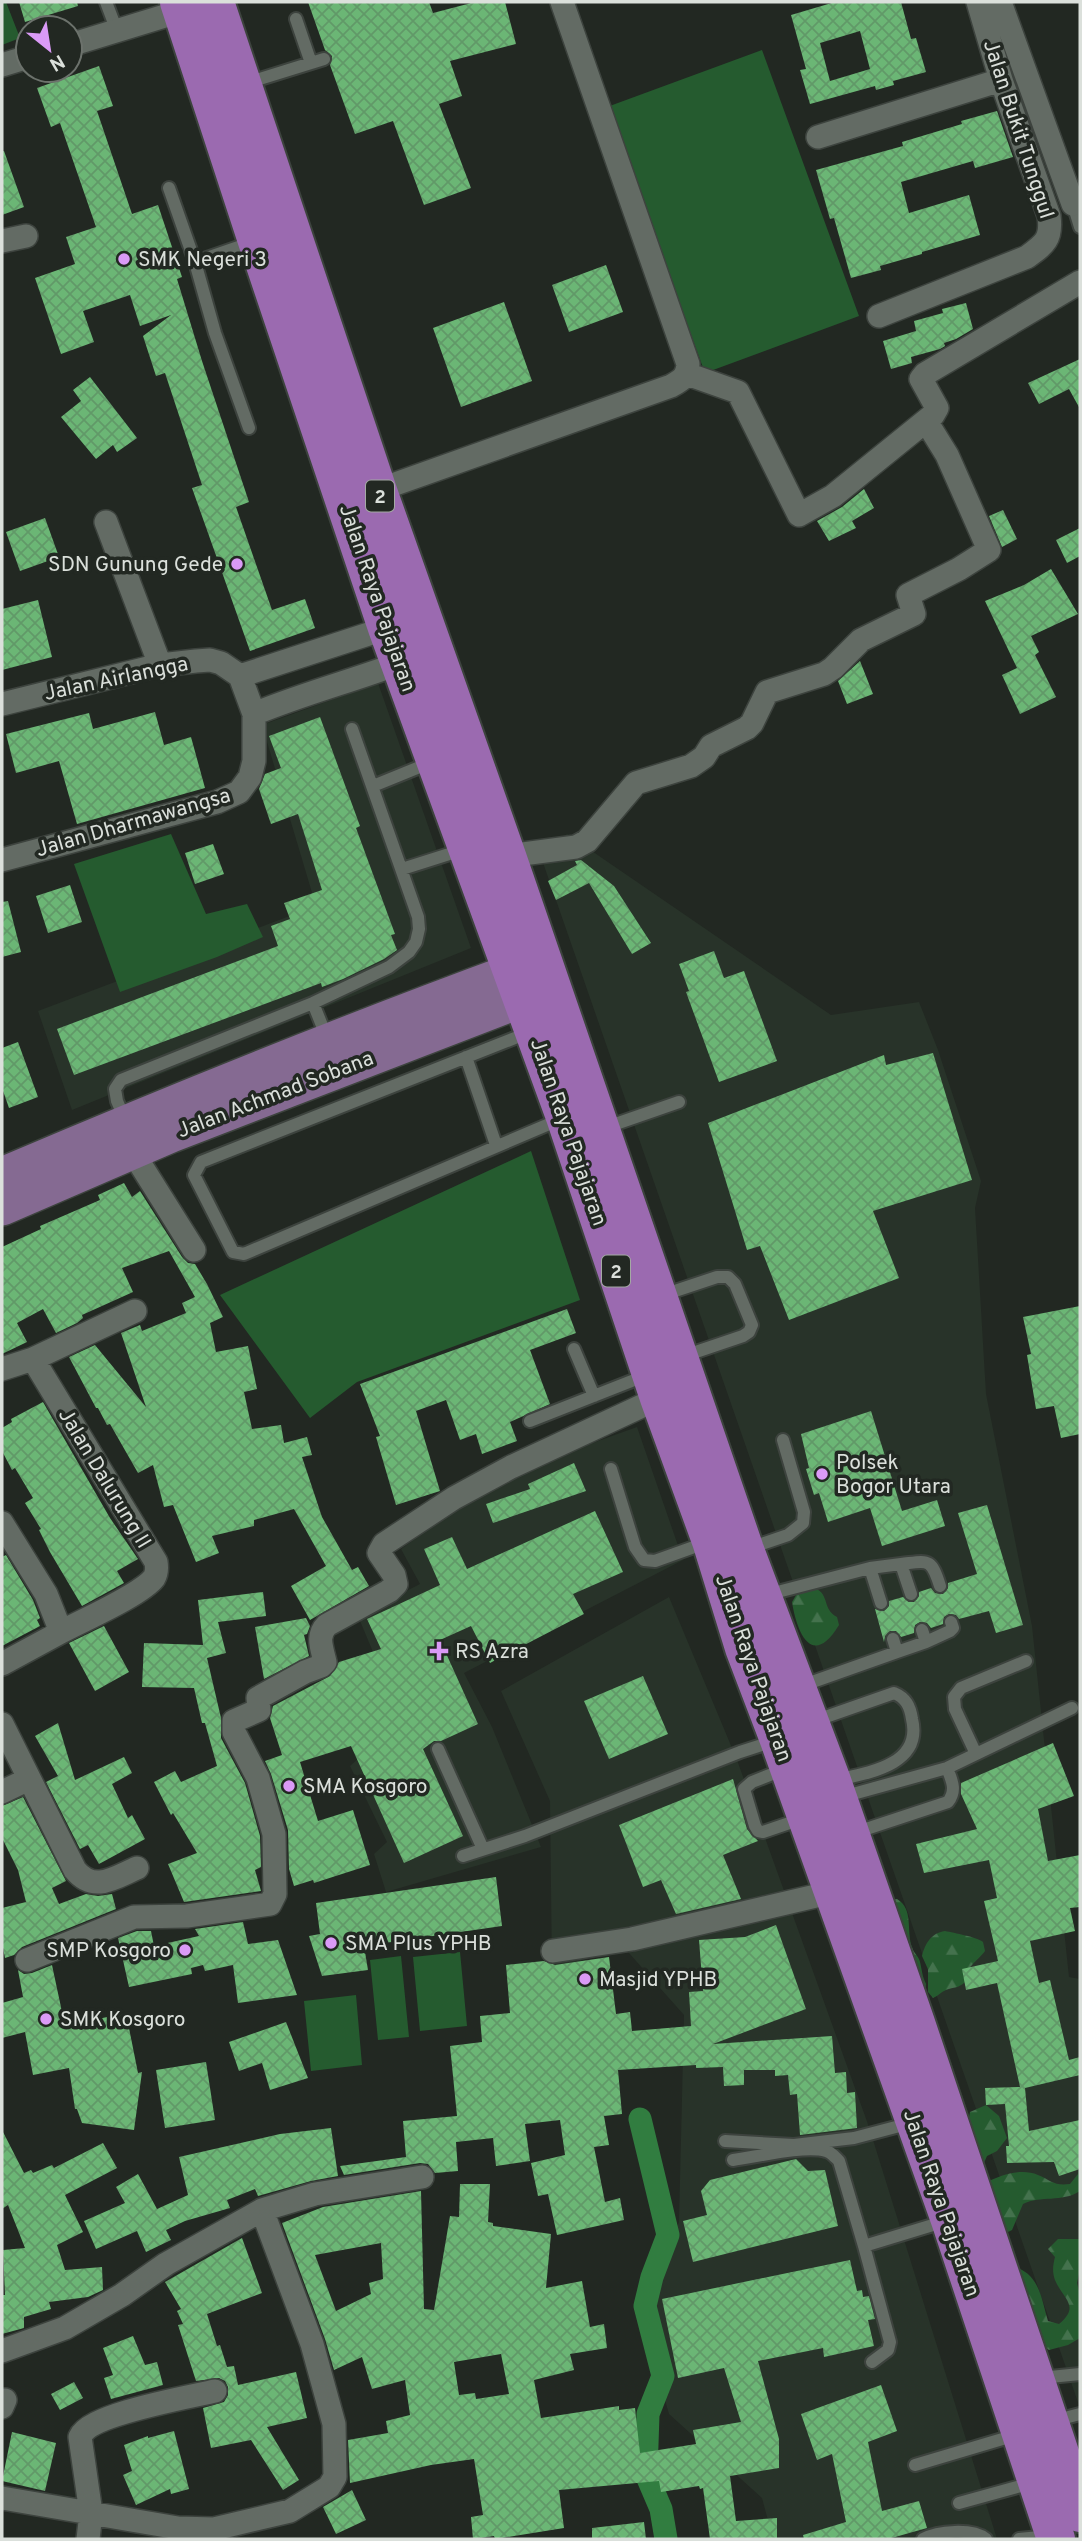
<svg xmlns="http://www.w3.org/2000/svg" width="1082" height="2541" font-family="Overpass,sans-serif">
<defs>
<pattern id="forest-firs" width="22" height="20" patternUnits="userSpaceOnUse" patternTransform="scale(1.75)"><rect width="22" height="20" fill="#255b2f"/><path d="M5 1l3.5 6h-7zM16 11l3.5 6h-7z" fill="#44724d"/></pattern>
<pattern id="building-cross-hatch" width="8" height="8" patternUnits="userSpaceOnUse" patternTransform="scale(1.75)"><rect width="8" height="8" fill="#6bb675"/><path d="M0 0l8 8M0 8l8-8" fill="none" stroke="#619968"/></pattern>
</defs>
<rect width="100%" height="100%" fill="#222822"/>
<path fill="#283329" d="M378 683 471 948 72 1110 38 1011 316 906 262 725Z
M567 834 831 1015 919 1002 938 1050 981 1181 975 1208 986 1394 1032 1626 1069 1977 1080 1979V2408L540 854Z
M637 1427 683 1560 464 1673 492 1727 541 1847 386 1892 374 1854 387 1842 350 1766 361 1756 383 1676 358 1616 420 1584 401 1549 503 1475Z
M669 1597 737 1760 869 2127 997 2539H773L762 2498 669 2414 640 2312 679 2222 684 2015 621 1944 552 1973 550 1801 501 1691Z"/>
<path fill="#255b2f" d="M2 2H6L20 38 2 45Z
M762 50 859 316 705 373 607 107Z
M171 834 206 914 247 904 263 937 217 957 120 992 74 864Z
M531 1151 580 1300 357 1382 310 1418 220 1295Z
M460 1952 467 2026 420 2031 413 1957Z
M401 1956 409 2037 378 2040 370 1960Z
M356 1995 362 2065 311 2071 304 2001Z"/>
<path fill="url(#forest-firs)" d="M815 1588C830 1595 822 1609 837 1617L839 1625C812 1669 797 1633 792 1602L799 1590Z
M897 1899C914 1909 906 1931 912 1947 913 1953 919 1956 920 1962 922 1970 922 1976 926 1984L925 1994 884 1901Z
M945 1931C954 1933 977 1937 983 1942L985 1951C977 1962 966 1966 965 1982 959 1988 954 1987 946 1990 941 1992 938 1996 933 1998L928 1992V1969L922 1956C925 1944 931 1933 945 1931Z
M986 2105 999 2116 1007 2138 997 2151 987 2156 983 2165 967 2128 970 2112Z
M1080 2158V2191C1061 2203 1041 2195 1023 2204L1012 2230 1008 2232 1003 2230 987 2182C1002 2175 1021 2168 1038 2175 1052 2181 1054 2186 1070 2184L1078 2174Z
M1058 2239H1080V2269L1077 2283 1080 2295V2338L1068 2345 1049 2350 1042 2345 1014 2272 1018 2268C1040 2277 1042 2301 1048 2321L1059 2324C1081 2306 1063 2299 1055 2280 1052 2272 1053 2265 1055 2257L1048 2249Z"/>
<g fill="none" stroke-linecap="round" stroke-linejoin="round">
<path stroke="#317d40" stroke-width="23" d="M640 2119 668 2235 652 2277 645 2306 663 2376 648 2414 646 2474 661 2509 666 2539"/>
</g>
<path fill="url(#building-cross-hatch)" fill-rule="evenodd" d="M19 2H77L78 6 25 22Z
M308 2H429L433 13 475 2H505L516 44 450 61 462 96 439 104 471 188 424 205 393 121 355 134 330 65 332 56 325 50Z
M835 2H901L911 39 916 38 926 72 893 81 894 85 876 90 875 86 810 104 800 70 806 69 791 15ZM860 31 870 69 830 81 820 43Z
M99 66 113 106 97 111 132 214 158 205 182 277 177 279 202 361 249 502 236 507 272 610 305 599 315 628 250 651 192 488 202 485 165 373 156 376 143 336 171 315 140 326 130 295 83 311 94 342 61 354 35 278 75 264 66 237 96 227 60 123 51 127 37 88Z
M997 111 1013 157 975 168 973 161 901 182 909 213 969 195 980 235 922 252V254L880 266 881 270 851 278 834 218 830 219 816 170 903 146 902 142 962 124 961 121Z
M2 151H4L24 207 2 215Z
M606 265 623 312 569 332 552 285Z
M504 302 532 381 461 407 433 328Z
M966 303 973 329 956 339 944 343 945 346 940 349 911 357 912 363 891 369 883 341 916 331 914 321 943 313 942 309Z
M1080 359V409L1069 389 1039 404 1028 383Z
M90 377 137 438 117 452 113 445 96 459 61 417 81 401 73 390Z
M864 489 874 508 852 521 856 528 829 541 817 521 842 507Z
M1003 510 1017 539 1002 547 989 516Z
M45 518 59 557 20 571 6 532Z
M1080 528V556L1067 563 1056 540Z
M1051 569 1078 614 1031 636 1039 652 1035 655 1056 697 1020 714 1002 675 1017 668 985 601 1024 585Z
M38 600 52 657 2 670V609Z
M860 661 873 694 847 704 838 681Z
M155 712 164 745 191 737 205 788 77 824 59 761 16 773 6 734 89 713 93 729Z
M320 717 360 826 356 828 395 934 391 935 397 950 384 959 343 979 322 987 321 983 74 1075 57 1029 278 946 271 926 290 919 284 903 322 890 298 814 271 824 259 789 265 774 281 768 269 736Z
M213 844 224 874 195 884 185 853Z
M581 860 614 886 651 943 632 954 589 883 556 900 548 881 577 865 575 861Z
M70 885 82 922 48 933 36 896Z
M8 901 21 952 2 957V902Z
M714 951 724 978 744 971 777 1061 719 1082 686 992 689 991 679 964Z
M18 1042 38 1097 9 1108 2 1088V1048Z
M933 1053 972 1180 873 1211 899 1278 789 1320 760 1246 747 1250 708 1123 884 1055 886 1065Z
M124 1183 132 1197 140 1191 182 1257 188 1263 195 1264 207 1284 223 1317 210 1323 216 1352 248 1346 257 1389 244 1392 252 1429 281 1425 284 1443 307 1437 312 1455 302 1457 322 1517 352 1570 358 1567 369 1586 310 1620 291 1586 326 1566 294 1509 254 1520V1526L212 1536 219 1553 196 1562 173 1505 164 1507 153 1465 138 1473 110 1424 107 1425 98 1408H96L69 1357 95 1345 146 1407 121 1333 140 1325 142 1331 186 1313 182 1303 195 1297 169 1251 122 1268 133 1292 82 1315 83 1318 77 1323 56 1333 43 1309 17 1323 27 1342 2 1354V1247L41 1229 40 1226 100 1200 98 1195Z
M1080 1306V1434L1061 1438 1054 1406 1036 1409 1027 1355 1031 1354 1023 1317Z
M567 1309 576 1333 530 1350 550 1404 510 1422 517 1441 482 1454 476 1434 460 1440 446 1400 416 1411 440 1491 396 1505 376 1437 380 1436 360 1384Z
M43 1402 110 1518 138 1559 117 1571 124 1583 82 1606 50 1552 39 1530 41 1529 25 1503 33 1498 15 1468 12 1470 2 1451V1428L12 1422 11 1419Z
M871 1411 902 1511 937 1500 945 1526 882 1546 870 1508 828 1522 819 1493 814 1495 806 1469 809 1468 801 1434Z
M574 1463 586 1491 493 1523 486 1504 530 1489 528 1484Z
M987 1505 1023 1625 996 1633 989 1611 959 1619 956 1615 949 1614 944 1617 943 1624 931 1628 927 1623 920 1622 915 1625 914 1633 901 1637 896 1631H890L885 1636 884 1642 875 1609 884 1611 889 1606V1601L903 1597 909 1602H914L919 1596V1592L931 1588 935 1593 943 1594 948 1588V1583L977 1574 958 1513Z
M595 1511 623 1572 573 1594 584 1614 490 1663 471 1626 440 1640 478 1724 441 1741H434L423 1749 463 1836 404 1863 351 1746 300 1762 318 1821 353 1810 370 1865 314 1883 313 1880 294 1886 289 1869 288 1830 271 1774 265 1761 282 1755 270 1718 273 1706 330 1676 339 1662 381 1649 367 1619 440 1585 424 1549 452 1537 467 1569Z
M6 1555 33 1600 40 1618 37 1620 40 1626 2 1646V1557Z
M263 1592 266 1616 218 1622 226 1653 207 1658 221 1718V1738L245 1783 260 1836 261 1867 255 1870 261 1891 184 1902 168 1864 197 1853 173 1813 171 1815 154 1782 175 1771 181 1782 217 1766 205 1723H202L194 1688 142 1687 144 1643 203 1645 198 1600Z
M306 1618 310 1626 307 1634 304 1635 309 1656 264 1679 255 1627Z
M104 1626 129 1672 95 1691 69 1643Z
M643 1676 668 1734 609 1759 584 1701Z
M58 1723 75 1780 124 1757 132 1773 112 1784 128 1818 132 1815 145 1839 99 1864 88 1845 80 1849 46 1782 58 1776 35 1736Z
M1053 1743 1074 1796 1038 1809 1048 1861 1080 1855V1907L1070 1908 1075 1931 1030 1941 1039 1983 1050 1980 1069 2060 1080 2057V2075L1025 2088 1029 2131 1080 2120V2169L1059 2176 1054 2162 1007 2163 1006 2146H1009L1005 2104 986 2105 985 2088 1020 2087 997 1983 966 1990 962 1969 998 1961 984 1901 997 1898 989 1860 924 1873 916 1844 977 1829 961 1794V1783Z
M733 1779 747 1829 758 1841 723 1855 741 1899 676 1914 661 1880 643 1887 619 1825Z
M23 1797 66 1881 52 1888 59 1904 86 1894 98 1896 112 1894 116 1909 22 1947 14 1955 5 1958 2 1943V1908L26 1902 18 1870 2 1838V1806Z
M496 1877 502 1926 364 1946 368 1970 322 1976 309 1936 320 1934 316 1903Z
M243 1922 248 1944 278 1940 297 1995 238 2003 233 1965 205 1971 203 1965 191 1968 192 1974 129 1987 118 1938 137 1931H151L154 1946 199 1936 195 1929Z
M776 1925 806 2009 713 2044 832 2036 835 2073 846 2072 847 2093 855 2092 857 2128 800 2135 797 2094 790 2095 788 2075 775 2076V2070H744V2085L724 2086 723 2067 696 2068V2065L618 2070 622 2114 604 2116 609 2145 594 2147 605 2202 620 2198 624 2220 557 2235 548 2194 538 2196 531 2163 565 2155 560 2120 525 2124 530 2161 496 2166 493 2138 456 2142 458 2171 435 2173 428 2164 420 2163 344 2175 340 2166 406 2157 403 2121 457 2116 450 2046 482 2042 480 2016 510 2013 506 1965 544 1961 555 1965 609 1957 616 2014 630 2012 632 2031 691 2026 689 1992 703 1991 699 1940 745 1937Z
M52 1965 65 2026 126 2013 138 2073 142 2072 134 2130 82 2123 77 2109H75L69 2068 33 2075 25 2032 2 2038V2003L23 1997 18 1970 24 1974 32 1973Z
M286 2022 308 2078 270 2090 262 2063 239 2071 229 2042Z
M206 2062 215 2120 165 2128 156 2070Z
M331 2128 338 2176 311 2181 258 2196 255 2189 227 2200 230 2208 185 2221 166 2230 171 2240 146 2252 137 2231 96 2249 84 2221 125 2203 116 2187 138 2174 157 2209 188 2195 179 2157 280 2134Z
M2 2130 24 2173 31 2170 33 2173 52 2165 54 2168 103 2143 117 2168 65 2195 83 2232 57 2245 65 2270 102 2267 103 2290 88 2297 49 2302 51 2309 24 2317V2328L2 2334V2295H5L3 2250 25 2248 8 2205 2 2209Z
M796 2159 808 2171 825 2170 838 2226 693 2262 683 2221 707 2215 701 2191 710 2180Z
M460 2184H490L488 2222 493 2223V2226L551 2234 546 2288 582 2281 590 2327 604 2324 607 2348 570 2354 574 2370 534 2380 541 2418 619 2406V2410L635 2408 640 2453 696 2444 693 2430 741 2422 724 2368 678 2378 662 2299 850 2260 857 2291 862 2290 863 2297 869 2296 875 2319 868 2320 874 2346 824 2357 823 2348 758 2361 779 2439V2468L730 2476 736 2521 777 2518V2539H710L703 2488 700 2489 699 2486 661 2492 659 2481 559 2490 564 2528 495 2539 494 2536 473 2539 471 2517 483 2515 474 2459 431 2465 350 2483 348 2440 388 2433 386 2421 410 2415 405 2380 372 2389 362 2357 334 2370 325 2339 282 2223 323 2207 421 2191 424 2309 434 2310 450 2216 459 2217ZM381 2243 383 2279 369 2283 371 2294 336 2311 315 2255ZM501 2354 509 2394 476 2399 475 2393 459 2395 454 2362Z
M242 2238 262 2293 207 2314 217 2346 220 2345 227 2367 234 2366 238 2385 296 2372 307 2418 267 2427 299 2480 283 2490 251 2440 211 2448 203 2408 224 2402 228 2395V2387L225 2381 219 2378 196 2381 178 2325 183 2324 177 2311 181 2309 165 2282Z
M133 2336 145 2365 157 2362 163 2385 111 2399 104 2378 113 2375 103 2348Z
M74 2382 83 2398 60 2410 51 2394Z
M881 2385 897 2431 868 2442 882 2511 919 2501 927 2528 888 2539H804L803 2535 846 2522 832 2454 817 2460 801 2414Z
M174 2431 189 2489 171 2494 170 2489 136 2505 123 2475 132 2471 124 2445 148 2436V2438Z
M12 2432 56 2443 45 2491 2 2481Z
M352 2490 366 2520 336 2534 323 2507Z
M644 2522 646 2539H592V2528Z"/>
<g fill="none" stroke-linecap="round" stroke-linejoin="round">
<g stroke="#3d433e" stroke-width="16">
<path id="lane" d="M106 2 117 31
M296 19 311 63
M247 83 324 59
M169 188 195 262 215 333 249 428
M1073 204 1080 227
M195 262 253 242
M373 786 432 762
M402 869 465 849
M313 1003 327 1038
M530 1032 201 1162 194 1175 233 1252 244 1254 561 1119
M466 1057 496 1145
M126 1122 117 1101 115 1089 121 1080 313 1003 389 967 409 952 416 942 419 929 418 917 352 729
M604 1128 679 1102
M663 1295 717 1277H728L735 1284 752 1325 749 1332 743 1336 681 1357
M574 1349 594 1396
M530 1421 647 1375
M611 1469 635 1547 644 1560 655 1561 708 1542
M747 1549 788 1535 803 1523 804 1512 783 1440
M901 1564C928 1561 931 1557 940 1586
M870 1568 901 1564 911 1594
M766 1595 870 1568 881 1603
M926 1642 950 1631 953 1628 951 1622
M897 1652 926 1642 922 1630
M801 1686 897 1652 893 1639
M814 1721 894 1693C906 1698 910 1706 912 1719 923 1765 868 1773 836 1780
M438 1749 483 1849
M976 1754 955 1709 954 1697 961 1688 1026 1661
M785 1769 752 1782 744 1789 755 1826 758 1831 763 1832 804 1818
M842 1797 947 1768 1072 1708
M854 1833 948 1802C957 1790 952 1781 947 1768
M463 1856 525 1836 740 1752 774 1741
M725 2141 794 2145 854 2138 911 2123
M733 2160C756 2157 804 2145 826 2151 831 2152 835 2157 839 2161L864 2246
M872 2362 888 2350 890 2342 864 2246 946 2221
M1040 2378 1080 2374
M1053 2421 1080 2414
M915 2465 1016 2435
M959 2503 1032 2483
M923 2539C938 2531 972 2528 986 2539
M1019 2539 1050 2536"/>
</g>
<g stroke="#3d433e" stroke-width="26">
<path id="street" d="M1000 2 1073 204 1080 201
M70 45 191 8
M2 65 28 57
M818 137 1001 80
M2 241 26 236
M879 316 1027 257C1045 244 1052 239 1049 216L1001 80 978 2
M687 374 738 392 799 515 833 496 933 415 937 408 921 379 925 374 1080 282
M367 494 671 386C682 380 687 377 688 364L562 2
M106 522 160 665
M240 676 387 628
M2 704 160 665 196 661 210 660 221 663 240 676
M254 714C302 694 352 681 400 663
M507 856 576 847 587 841 636 783 691 766 704 757 711 746 747 728 752 723 767 692 824 674 833 668 861 640 914 614 908 595 959 569 989 550 947 455 926 421
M2 860 217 802 239 792 250 777 254 761V714L240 676
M132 1151 194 1250
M33 1359 156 1562C157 1568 157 1573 154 1578 141 1595 81 1621 61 1632
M2 1369 33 1359 135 1311
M2 1523 46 1594 61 1632 2 1664
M2 1724 75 1870C94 1893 114 1878 137 1868
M2 1792 29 1779
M553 1951 632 1939 833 1892
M27 1960 134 1917 187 1916 270 1904 275 1894 274 1834 258 1778 234 1732V1721L259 1710 258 1698 305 1672 321 1666 325 1662C322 1648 316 1636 327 1625L389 1591 396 1584 394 1575 379 1553 384 1544 454 1498 511 1467 659 1398
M2 2351 65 2328 122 2295 166 2264 262 2210 315 2194 422 2177
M2 2407 5 2400
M2 2498 178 2528 214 2529 290 2511 329 2487 335 2477 334 2424 312 2344 262 2210
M88 2539 91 2513 80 2437C89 2414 190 2397 215 2391"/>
</g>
<g stroke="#3d433e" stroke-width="40">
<path id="primary" d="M2 1176C180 1100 359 1028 540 962
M2 1207 171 1134 550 988"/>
</g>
<g stroke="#3d433e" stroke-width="42">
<path id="highway" d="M179 2 257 241 387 628 565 1117 659 1398 711 1541 744 1648 779 1740 950 2220 1056 2539
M215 2 378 491 507 856 745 1550 832 1781 916 2023 1080 2513"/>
</g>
<use href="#lane" stroke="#636b64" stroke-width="12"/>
<use href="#street" stroke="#636b64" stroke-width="23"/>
<use href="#primary" stroke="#856a92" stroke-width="37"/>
<use href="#highway" stroke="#9b6ab0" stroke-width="38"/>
</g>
<g fill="#da9af6" stroke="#222822" stroke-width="2.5">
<circle cx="124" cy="259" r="7"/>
<circle cx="237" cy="564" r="7"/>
<circle cx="822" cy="1474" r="7"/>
<path d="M435.5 1640.5h7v7h7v7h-7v7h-7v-7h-7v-7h7z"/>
<circle cx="289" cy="1786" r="7"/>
<circle cx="331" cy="1943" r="7"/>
<circle cx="185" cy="1950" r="7"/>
<circle cx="585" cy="1979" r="7"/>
<circle cx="46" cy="2019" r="7"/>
</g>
<g text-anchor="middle" stroke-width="7" stroke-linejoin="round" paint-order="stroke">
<g fill="#222822" stroke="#a4a9a4" stroke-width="2">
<rect x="366" y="480.5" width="28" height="31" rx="5"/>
<rect x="602" y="1255.5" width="28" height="31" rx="5"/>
</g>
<g font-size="19" font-weight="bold" fill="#dbe0db">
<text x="380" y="503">2</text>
<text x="616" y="1278">2</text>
</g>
<g font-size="21" fill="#dbe0db" stroke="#222822">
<text transform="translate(1019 129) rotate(72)" y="7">Jalan Bukit Tunggul</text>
<text transform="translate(378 598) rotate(71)" y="7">Jalan Raya Pajajaran</text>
<text transform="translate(116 678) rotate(-12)" y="7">Jalan Airlangga</text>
<text transform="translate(133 822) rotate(-16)" y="7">Jalan Dharmawangsa</text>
<text transform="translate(275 1094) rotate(-21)" y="7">Jalan Achmad Sobana</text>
<text transform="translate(569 1132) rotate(71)" y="7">Jalan Raya Pajajaran</text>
<text transform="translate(105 1478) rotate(59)" y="7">Jalan Dalurung II</text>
<text transform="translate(754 1668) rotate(71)" y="7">Jalan Raya Pajajaran</text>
<text transform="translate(942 2203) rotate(71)" y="7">Jalan Raya Pajajaran</text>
</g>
<g font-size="21" fill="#dbe0db" stroke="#222822" text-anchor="start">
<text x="138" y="266">SMK Negeri 3</text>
<text x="223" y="571" text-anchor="end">SDN Gunung Gede</text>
<text x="836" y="1469">Polsek<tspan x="836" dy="24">Bogor Utara</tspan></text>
<text x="455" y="1658">RS Azra</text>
<text x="303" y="1793">SMA Kosgoro</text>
<text x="345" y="1950">SMA Plus YPHB</text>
<text x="171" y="1957" text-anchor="end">SMP Kosgoro</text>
<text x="599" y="1986">Masjid YPHB</text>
<text x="60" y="2026">SMK Kosgoro</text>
</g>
</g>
<rect width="1082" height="2541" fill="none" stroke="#dbe0db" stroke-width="7"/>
<g transform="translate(49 49) rotate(150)"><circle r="33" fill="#222822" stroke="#6c726c" stroke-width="2"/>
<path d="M0-5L12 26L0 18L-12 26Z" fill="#da9af6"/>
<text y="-10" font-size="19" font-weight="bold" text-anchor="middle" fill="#dbe0db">N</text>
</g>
</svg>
